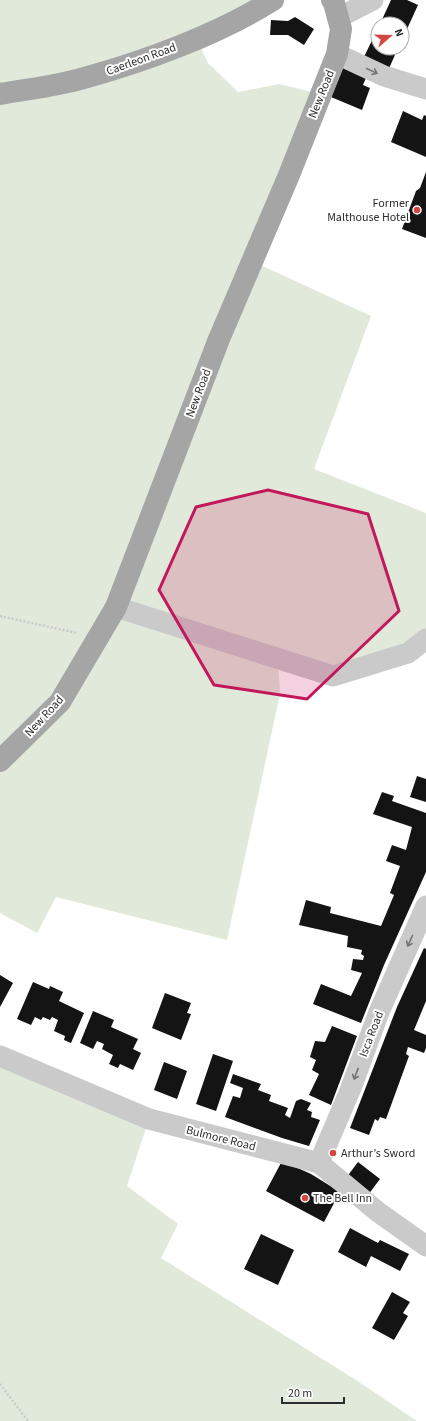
<svg xmlns="http://www.w3.org/2000/svg" width="426" height="1421" font-family="'Source Sans 3',sans-serif">
<rect width="100%" height="100%" fill="#fff"/>
<path fill="#e1e9db" d="M0 0H273L196 38 208 63 238 92 279 84 320 94 252 261 371 316 314 469 426 513V639L333 676 278 658 280 694 227 940 56 897 37 933 0 913Z
M0 1056 149 1119 127 1186 178 1224 161 1258 356 1380 417 1421H0Z"/>
<path fill="#141414" d="M391 0H407L418 5 402 40V24H380Z
M295 17 314 29 304 45 288 35H270L271 20 288 21Z
M378 28V48H398L387 73 362 61Z
M343 68 366 78 363 85 370 88 362 110 331 97Z
M403 111 422 120 424 115 426 116V157L391 142Z
M426 172V238L402 229 416 191 420 188Z
M417 776 426 779V802L410 797Z
M382 792 394 796 392 801 426 813V872L384 965 361 1023 313 1004 321 984 351 996 362 973 351 970 353 959 363 960 364 956 361 954 362 950 347 947 348 936 299 925 306 900 331 907 330 913 381 926 394 895 390 893 400 866 386 861 392 845 406 850 412 827 373 814Z
M424 948 426 949V1001L414 1030 426 1035V1048L424 1053 408 1047 406 1054 409 1056 386 1119 380 1117 378 1121 375 1119 369 1135 350 1128 397 1007Z
M0 975 13 983 0 1007Z
M33 982 49 989 50 986 63 992 59 1001 84 1013 71 1043 64 1040 65 1036 54 1031 58 1020 52 1017 50 1020 43 1017 41 1020 35 1017 31 1025 17 1019Z
M165 993 191 1003 187 1013 191 1014 181 1040 152 1028Z
M93 1011 114 1020 111 1027 138 1039 133 1049 141 1053 133 1070 120 1064 118 1068 109 1064 113 1055 102 1049 104 1044 97 1041 93 1049 80 1043Z
M332 1026 357 1036 331 1105 309 1095 319 1074 312 1070 316 1060 310 1057 315 1041 325 1042Z
M213 1054 233 1061 216 1111 196 1104Z
M164 1062 187 1071 177 1099 154 1090Z
M233 1074 261 1084 258 1090 271 1095 269 1101 288 1108 285 1115 290 1118 296 1101 301 1099 311 1103 307 1110 312 1112 311 1117 320 1120 309 1146 282 1138 225 1117 233 1096 240 1098 243 1088 230 1083Z
M282 1161 311 1174 340 1192 324 1222 266 1191Z
M358 1162 380 1179 368 1195 346 1178Z
M350 1228 378 1243 380 1240 409 1254 400 1271 371 1256 366 1267 338 1252Z
M261 1234 294 1250 278 1285 244 1269Z
M392 1292 410 1302 403 1313 408 1316 394 1340 372 1328Z"/>
<g fill="none" stroke-linecap="round" stroke-linejoin="round">
<path stroke="#cacaca" stroke-width="2.5" stroke-dasharray="2 2" stroke-linecap="butt" d="M0 616 77 633
M0 1384 28 1421"/>
<path stroke="#cacaca" stroke-width="21" d="M338 18 373 0
M337 54 384 76 426 89
M116 607 333 676 408 653 426 639
M0 1056 149 1119 319 1163 378 1212 426 1246
M319 1163 351 1088 379 1012 426 906"/>
<path stroke="#a5a5a5" stroke-width="22" d="M0 94C28 89 57 86 84 78 146 61 219 34 273 0
M0 761 60 702 116 607 219 339 289 175 337 54 341 29 334 3 332 0"/>
</g>
<defs><path id="oneway-shaft" d="M-6 0H5M1.5-3L5.5 0L1.5 3" fill="none" stroke-width="1.6" stroke-linecap="round" stroke-linejoin="round"/></defs>
<g stroke="#747474">
<use href="#oneway-shaft" transform="translate(372 71) rotate(25)"/>
<use href="#oneway-shaft" transform="translate(410 941) rotate(114)"/>
<use href="#oneway-shaft" transform="translate(356 1074) rotate(111)"/>
</g>
<path fill="#c2185b" fill-opacity="0.2" stroke="#c2185b" stroke-width="3" stroke-linejoin="round" d="M268 490 368 514 399 611 307 699 214 685 159 590 196 507Z"/>
<g fill="#d34740" stroke="#fff" stroke-width="1.5">
<circle cx="417" cy="210" r="4"/>
<circle cx="333" cy="1153" r="4"/>
<circle cx="305" cy="1198" r="4"/>
</g>
<g text-anchor="middle" stroke-width="4" stroke-linejoin="round" paint-order="stroke">
<g font-size="12" fill="#2d2d2d" stroke="#fff">
<text transform="translate(141 59) rotate(-20)" y="4">Caerleon Road</text>
<text transform="translate(321 94) rotate(-68)" y="4">New Road</text>
<text transform="translate(198 393) rotate(-69)" y="4">New Road</text>
<text transform="translate(44 716) rotate(-47)" y="4">New Road</text>
<text transform="translate(371 1034) rotate(-69)" y="4">Isca Road</text>
<text transform="translate(221 1138) rotate(14)" y="4">Bulmore Road</text>
</g>
<g font-size="12" fill="#2d2d2d" stroke="#fff" text-anchor="start">
<text x="409" y="207" text-anchor="end">Former<tspan x="409" dy="14">Malthouse Hotel</tspan></text>
<text x="341" y="1157">Arthur’s Sword</text>
<text x="313" y="1202">The Bell Inn</text>
</g>
</g>
<g transform="translate(390 36) rotate(70)"><circle r="19" fill="#ffffff" stroke="#ababab"/>
<path d="M0-3L7 15L0 10L-7 15Z" fill="#d34740"/>
<text y="-6" font-size="11" font-weight="bold" text-anchor="middle" fill="#2d2d2d">N</text>
</g>
<path d="M282 1397v6h62v-6" fill="none" stroke="#2d2d2d" stroke-width="2"/>
<text x="288" y="1397" font-size="12" fill="#2d2d2d" stroke="#ffffff" stroke-width="3" paint-order="stroke">20 m</text>
</svg>
